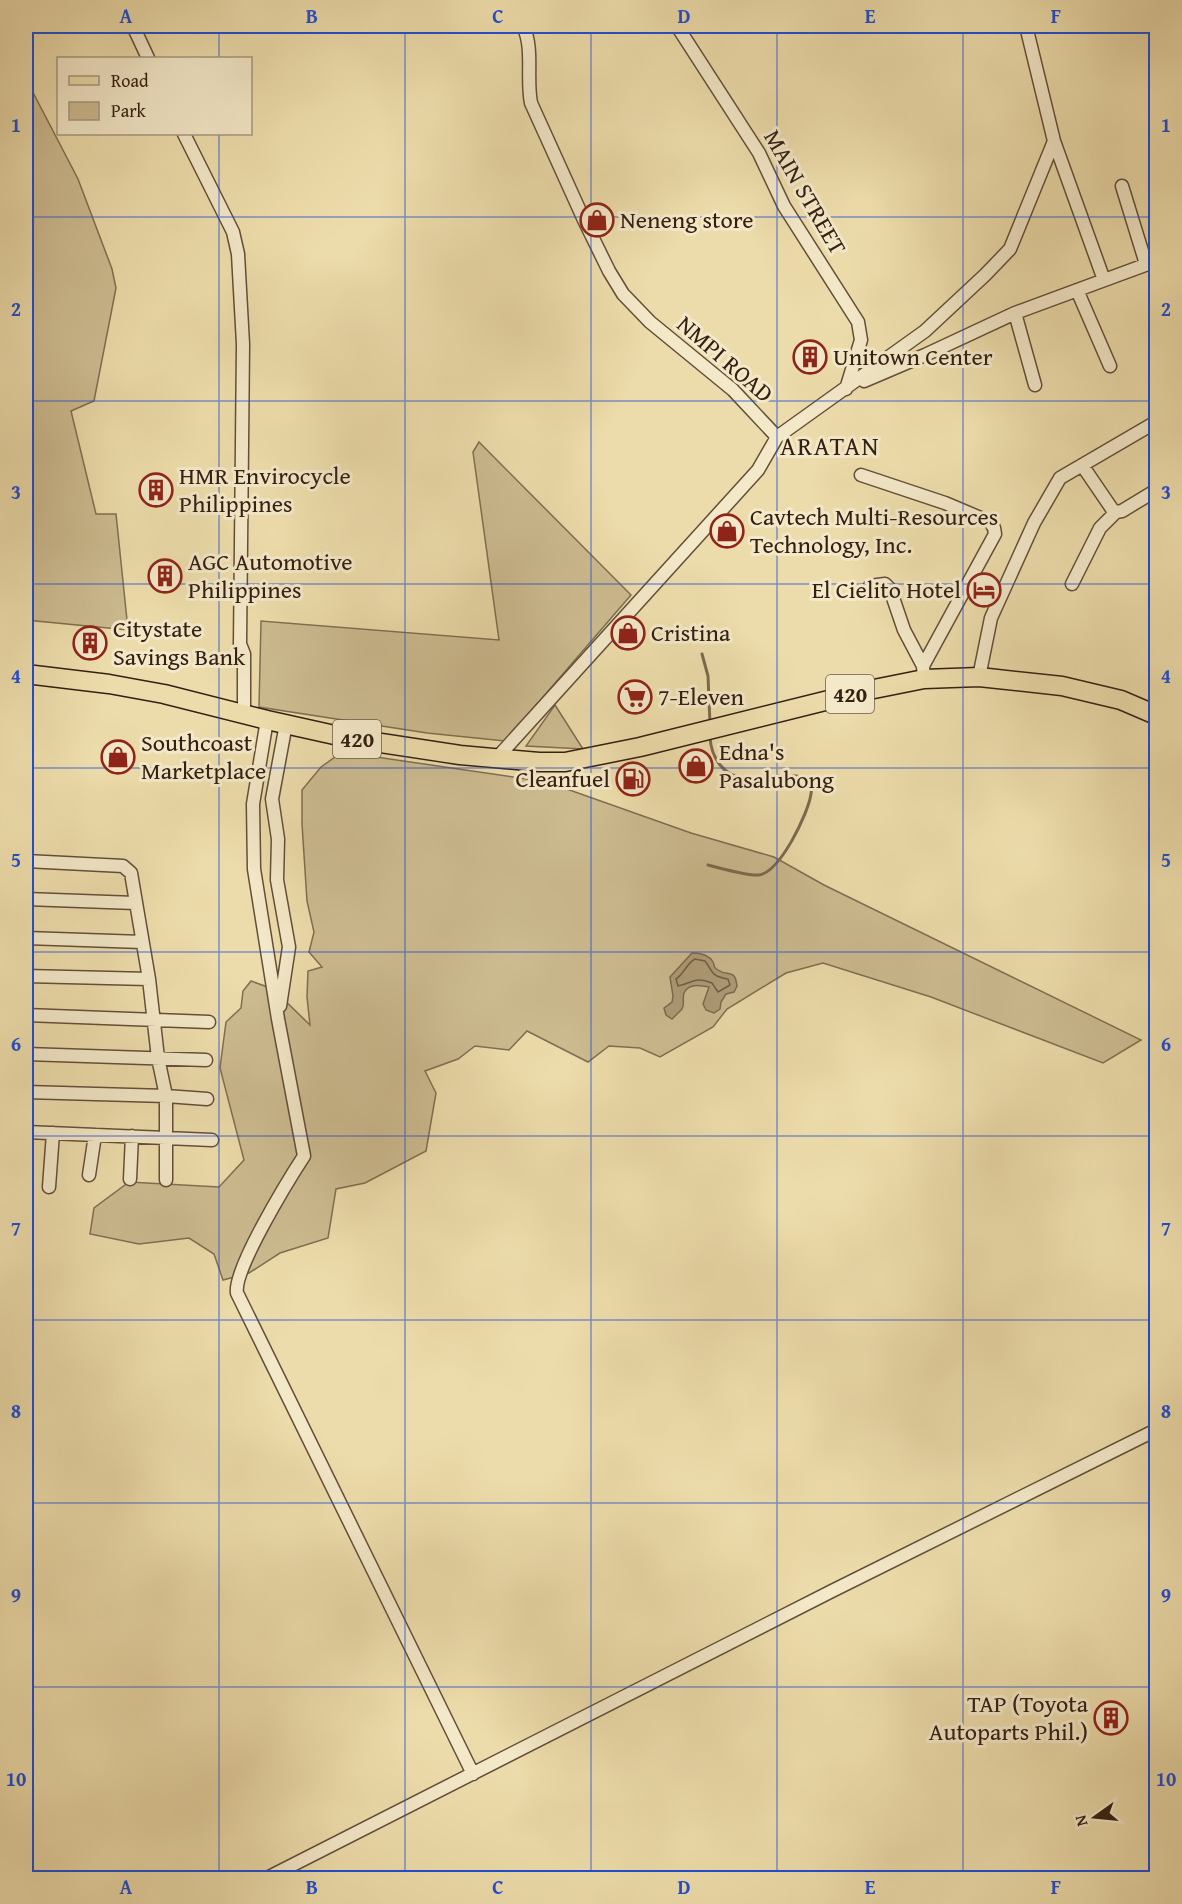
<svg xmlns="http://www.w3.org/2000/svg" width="1182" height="1904" font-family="'Gentium Book Plus',serif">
<rect width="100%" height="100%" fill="#eddcab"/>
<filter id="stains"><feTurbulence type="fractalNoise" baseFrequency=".00333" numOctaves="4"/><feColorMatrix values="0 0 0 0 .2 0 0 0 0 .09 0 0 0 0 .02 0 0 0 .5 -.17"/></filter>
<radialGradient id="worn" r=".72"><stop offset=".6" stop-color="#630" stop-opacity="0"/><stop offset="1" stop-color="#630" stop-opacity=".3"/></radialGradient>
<path fill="#cdbc91" stroke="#806e52" stroke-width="1.5" d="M26 79 78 179 112 269 116 288 94 401 71 411 96 514H116L128 630 26 620Z
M479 442 631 595 505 741 427 733 259 707 261 621 499 640 473 452Z
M555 705 583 749 526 746Z
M342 752 547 782 691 833 774 857 824 885 1141 1040 1103 1063 931 997 823 963 786 973 727 1009 713 1027 660 1057 640 1048 609 1046 588 1062 527 1031 509 1050 475 1046 458 1059 425 1071 436 1093 426 1151 365 1183 336 1189 328 1238 280 1253 249 1273 223 1280 214 1254 189 1238 139 1244 90 1234 94 1208 129 1182 219 1187 244 1160 220 1068 226 1022 241 1008 243 991 251 981 273 989 310 1025 307 997 308 971 322 967 309 952 314 932 307 901 302 824V790L321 767Z"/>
<path fill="#ae9c77" stroke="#7d6a4f" stroke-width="1.5" d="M692 953C700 953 709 955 713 962 716 968 712 966 718 970 728 977 735 968 737 986L734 992 726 994 721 1002 720 1009 714 1013 706 1010 703 1004 709 987C701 985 688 983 684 993 682 999 685 1003 682 1009L672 1019 666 1015 664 1008 672 1002 673 996 670 977Z"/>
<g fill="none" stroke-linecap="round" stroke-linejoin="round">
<path stroke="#705e45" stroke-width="1.5" d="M695 959 705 961C714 973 711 976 728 979L730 985 718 992 712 983C694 976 693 983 678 986L676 979C684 974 687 963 695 959Z"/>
<path stroke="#7d6a4f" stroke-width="3" d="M702 654 708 676 710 724
M708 865C719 868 749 876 759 875 780 872 808 814 811 794 812 789 811 785 810 780 788 770 769 779 746 778 724 778 711 757 710 737"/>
<g stroke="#624f39" stroke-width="15">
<path id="minor" d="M133 26 148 58
M523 26C534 48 526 78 531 103L584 220 609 271 623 294 650 322 733 390 777 437
M677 26 759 153 784 206 858 322 861 340 846 389
M1026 26 1054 141 1104 280
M184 134 233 232 238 254 243 344 240 644 244 654V714
M1122 186 1146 264
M1077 290 1110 366
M1015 313 1035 385
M864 381 925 355 1015 313 1156 261
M1082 465 1112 509 1116 512 1122 511 1155 491
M861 475 945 503 990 522 994 528 995 534 923 666 924 679
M1072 584 1100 528 1116 512
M870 586 885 584 890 589 904 630 923 666
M979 677 991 618 1034 523 1060 478 1156 422
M267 720 253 804 254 869 278 1019 304 1156C289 1179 233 1270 237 1293L473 1774
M496 759 758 470 777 437 925 331 985 275 1010 249 1054 141
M26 861 123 866 131 873 149 979 158 1058 166 1096V1180
M26 899 135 903
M26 938 142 942
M26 976 149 979
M280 1006 289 947 277 880 278 839 272 799 286 724
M26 1015 209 1022
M26 1054 206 1060
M26 1092 166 1096 207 1099
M26 1132 212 1140
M89 1175 95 1135
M130 1179 132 1136
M49 1187 53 1133
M267 1878 832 1591 1156 1430"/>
</g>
<g stroke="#332013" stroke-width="21">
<path id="primary" d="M26 674 109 684 164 694 267 720 348 738 460 755 539 762H565L640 747 869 690 924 679 979 677 1062 686 1121 700 1156 715"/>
</g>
<use href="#minor" stroke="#f3e8c8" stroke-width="12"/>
<use href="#primary" stroke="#eddcab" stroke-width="18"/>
</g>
<path fill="none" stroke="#1d4ed8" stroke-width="1.5" stroke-opacity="0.55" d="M219 26V58M405 26V1878M591 26V1878M777 26V1878M963 26V1878M219 134V1878M26 217H1156M26 401H1156M26 584H1156M26 768H1156M26 952H1156M26 1136H1156M26 1320H1156M26 1503H1156M26 1687H1156"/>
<defs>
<g id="shop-ring" transform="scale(1.725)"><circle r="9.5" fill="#f3e8c8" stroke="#8f2418" stroke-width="1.5"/><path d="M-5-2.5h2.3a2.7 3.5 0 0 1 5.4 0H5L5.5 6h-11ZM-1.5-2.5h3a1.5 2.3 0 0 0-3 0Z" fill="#8f2418"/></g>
<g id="building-ring" transform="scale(1.725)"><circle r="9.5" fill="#f3e8c8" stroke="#8f2418" stroke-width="1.5"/><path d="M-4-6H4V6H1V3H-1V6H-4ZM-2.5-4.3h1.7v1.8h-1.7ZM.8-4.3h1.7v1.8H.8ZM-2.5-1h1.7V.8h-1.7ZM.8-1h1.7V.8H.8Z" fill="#8f2418"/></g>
<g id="hotel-ring" transform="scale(1.725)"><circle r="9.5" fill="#f3e8c8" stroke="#8f2418" stroke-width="1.5"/><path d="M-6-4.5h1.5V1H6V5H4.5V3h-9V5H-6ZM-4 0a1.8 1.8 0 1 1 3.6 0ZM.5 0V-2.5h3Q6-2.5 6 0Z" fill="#8f2418"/></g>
<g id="supermarket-ring" transform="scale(1.725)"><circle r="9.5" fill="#f3e8c8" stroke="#8f2418" stroke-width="1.5"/><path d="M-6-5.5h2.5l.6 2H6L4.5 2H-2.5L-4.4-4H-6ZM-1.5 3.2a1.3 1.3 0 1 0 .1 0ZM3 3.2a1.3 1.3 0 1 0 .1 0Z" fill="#8f2418"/></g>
<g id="fuel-ring" transform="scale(1.725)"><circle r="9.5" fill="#f3e8c8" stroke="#8f2418" stroke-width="1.5"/><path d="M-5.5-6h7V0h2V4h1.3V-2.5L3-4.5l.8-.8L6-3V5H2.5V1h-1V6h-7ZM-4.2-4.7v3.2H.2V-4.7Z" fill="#8f2418"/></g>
</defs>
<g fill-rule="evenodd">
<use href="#shop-ring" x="597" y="220"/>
<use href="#building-ring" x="810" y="357"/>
<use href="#building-ring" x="156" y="490"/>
<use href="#shop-ring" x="727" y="531"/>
<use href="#building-ring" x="165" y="576"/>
<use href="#hotel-ring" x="984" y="590"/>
<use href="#shop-ring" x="628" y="633"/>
<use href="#building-ring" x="90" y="643"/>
<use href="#supermarket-ring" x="635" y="697"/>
<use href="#shop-ring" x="118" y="757"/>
<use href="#shop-ring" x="696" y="766"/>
<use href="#fuel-ring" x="633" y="779"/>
<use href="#building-ring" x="1111" y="1718"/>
</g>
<g text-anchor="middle" stroke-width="6" stroke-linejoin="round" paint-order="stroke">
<g fill="#f3e8c8" stroke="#6d5c49" stroke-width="1.5">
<rect x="826" y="675" width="48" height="38" rx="4.5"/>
<rect x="333" y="720" width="48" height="38" rx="4.5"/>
</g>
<g font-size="22" font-weight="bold" fill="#332013">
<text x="850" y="702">420</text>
<text x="357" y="747">420</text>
</g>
<g font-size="24" fill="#332013" stroke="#f3e8c8">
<text transform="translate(805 192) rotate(60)" y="8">MAIN STREET</text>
<text transform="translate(725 359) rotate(41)" y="8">NMPI ROAD</text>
</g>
<g font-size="24" fill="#332013" stroke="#f3e8c8" text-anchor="start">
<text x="620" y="228">Neneng store</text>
<text x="833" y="365">Unitown Center</text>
<text x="179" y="484">HMR Envirocycle<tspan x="179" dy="28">Philippines</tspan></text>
<text x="750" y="525">Cavtech Multi-Resources<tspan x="750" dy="28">Technology, Inc.</tspan></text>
<text x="188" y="570">AGC Automotive<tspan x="188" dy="28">Philippines</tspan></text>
<text x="961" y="598" text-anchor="end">El Cielito Hotel</text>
<text x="113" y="637">Citystate<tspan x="113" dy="28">Savings Bank</tspan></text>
<text x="651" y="641">Cristina</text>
<text x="658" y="705">7-Eleven</text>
<text x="141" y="751">Southcoast<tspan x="141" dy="28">Marketplace</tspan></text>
<text x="719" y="760">Edna's<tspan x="719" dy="28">Pasalubong</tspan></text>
<text x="610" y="787" text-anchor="end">Cleanfuel</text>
<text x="1088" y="1712" text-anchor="end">TAP (Toyota<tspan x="1088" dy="28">Autoparts Phil.)</tspan></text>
</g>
<g font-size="26" letter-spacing="1.5" fill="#332013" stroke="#f3e8c8">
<text x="830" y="455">ARATAN</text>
</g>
</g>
<rect width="1182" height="1904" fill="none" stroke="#eddcab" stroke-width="66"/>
<rect x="57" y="57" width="195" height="78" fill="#f3e8c8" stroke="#a69880" stroke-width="1.5"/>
<rect x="69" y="76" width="30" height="9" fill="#eddcab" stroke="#a69880" stroke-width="1.5"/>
<text x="111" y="87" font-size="18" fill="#332013">Road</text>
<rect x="69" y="102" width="30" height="18" fill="#cdbc91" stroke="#a69880" stroke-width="1.5"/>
<text x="111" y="117" font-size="18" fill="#332013">Park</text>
<g transform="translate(1095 1817) rotate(255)" stroke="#f3e8c8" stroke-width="4.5" paint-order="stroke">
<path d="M0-4.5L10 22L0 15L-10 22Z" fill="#332013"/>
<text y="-9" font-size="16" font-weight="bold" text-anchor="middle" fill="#332013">N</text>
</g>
<rect x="33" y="33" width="1116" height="1838" fill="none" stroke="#1d4ed8" stroke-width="2"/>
<g font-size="20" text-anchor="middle" font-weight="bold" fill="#1d4ed8">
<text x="126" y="23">A</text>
<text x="312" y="23">B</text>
<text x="498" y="23">C</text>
<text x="684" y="23">D</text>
<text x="870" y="23">E</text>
<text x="1056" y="23">F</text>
<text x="16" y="132">1</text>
<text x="1166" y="132">1</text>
<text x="16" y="316">2</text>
<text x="1166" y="316">2</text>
<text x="16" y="499">3</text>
<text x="1166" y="499">3</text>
<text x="16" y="683">4</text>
<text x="1166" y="683">4</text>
<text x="16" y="867">5</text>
<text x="1166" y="867">5</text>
<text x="16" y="1051">6</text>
<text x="1166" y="1051">6</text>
<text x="16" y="1235">7</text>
<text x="1166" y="1235">7</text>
<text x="16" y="1418">8</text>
<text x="1166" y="1418">8</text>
<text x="16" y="1602">9</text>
<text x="1166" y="1602">9</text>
<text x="16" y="1786">10</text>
<text x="1166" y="1786">10</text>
<text x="126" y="1894">A</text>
<text x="312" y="1894">B</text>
<text x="498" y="1894">C</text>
<text x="684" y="1894">D</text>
<text x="870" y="1894">E</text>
<text x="1056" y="1894">F</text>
</g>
<rect width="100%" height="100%" filter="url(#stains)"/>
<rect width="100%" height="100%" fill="url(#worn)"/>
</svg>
